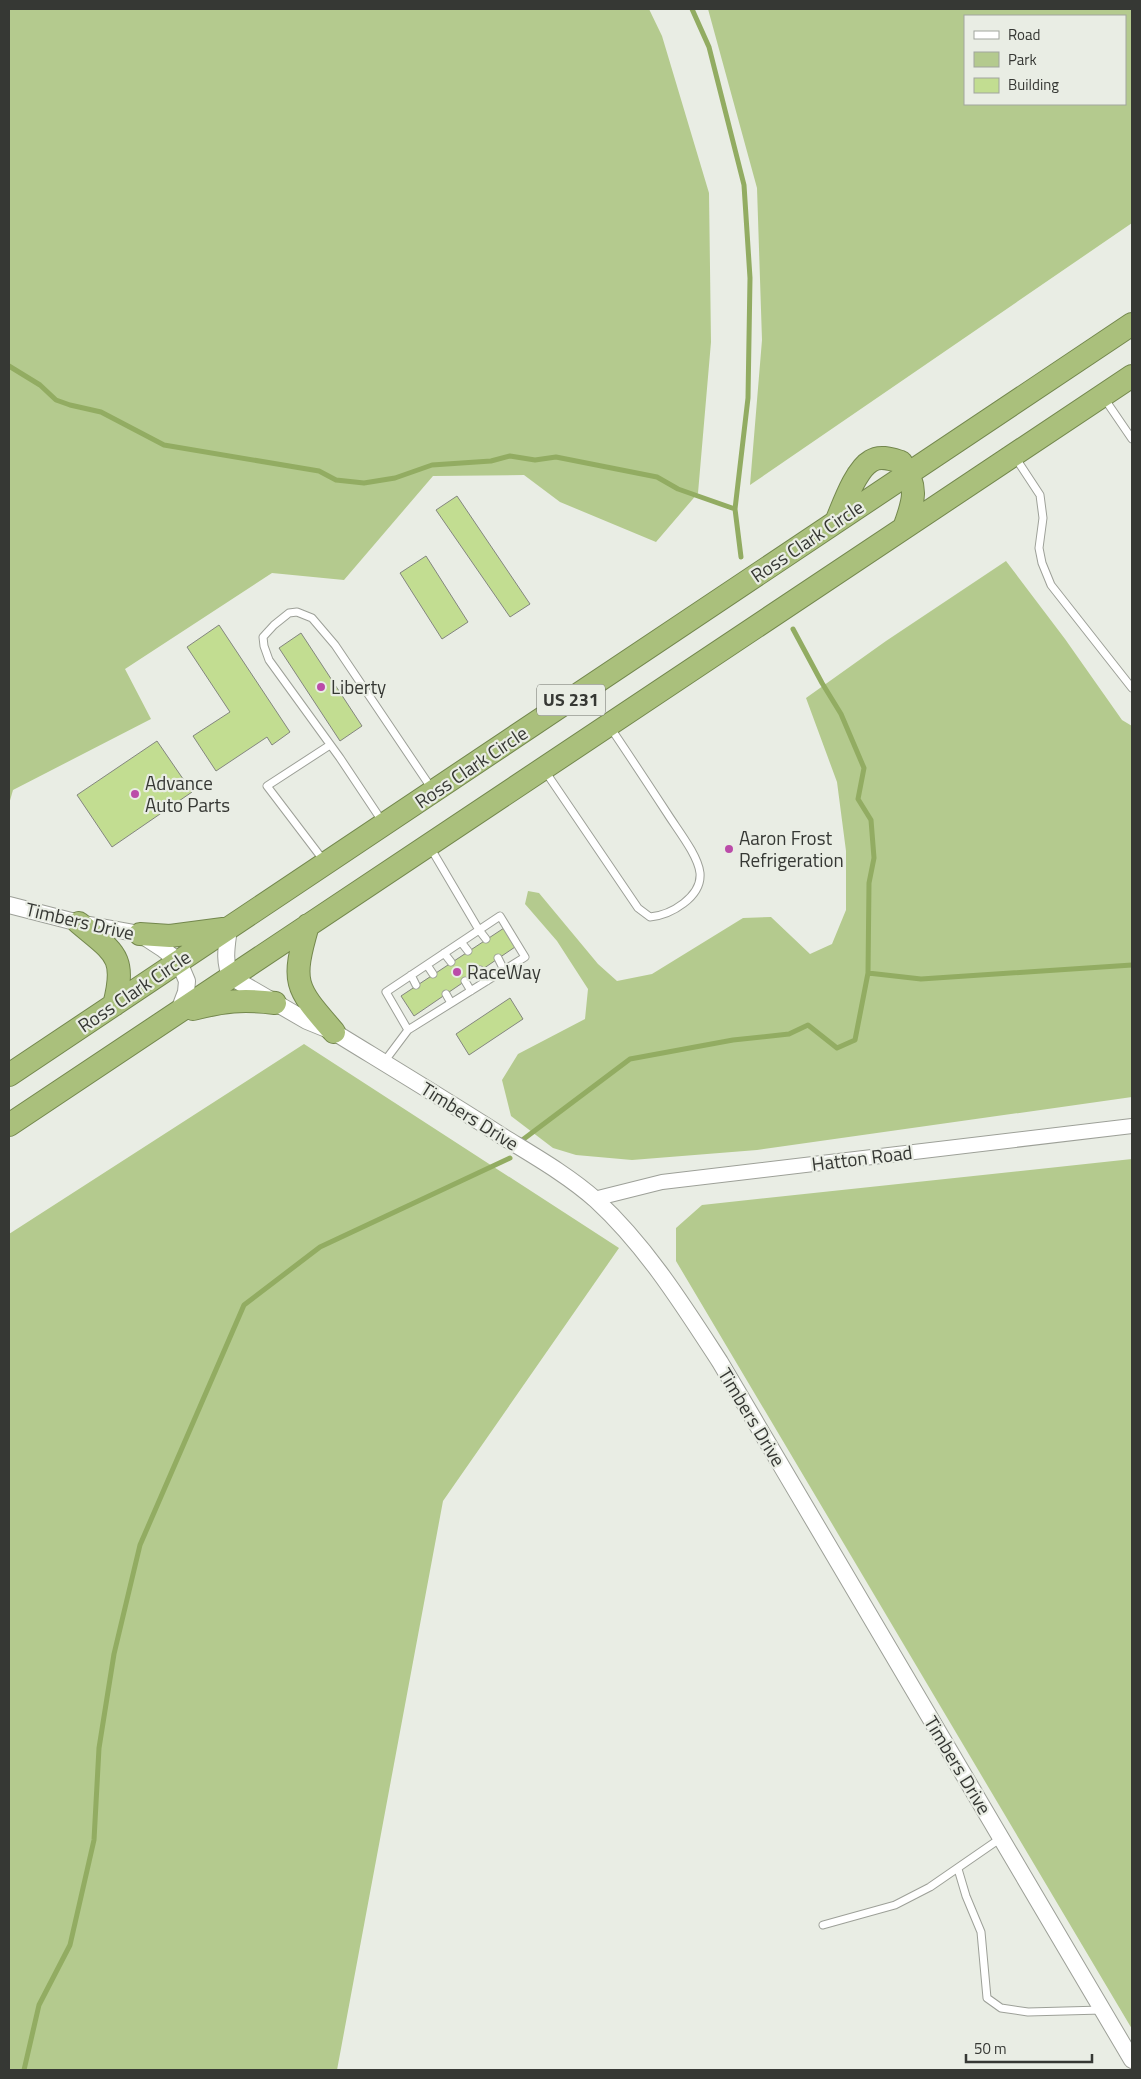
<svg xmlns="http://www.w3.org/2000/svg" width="1141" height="2079" font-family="'Titillium Web',sans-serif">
<rect width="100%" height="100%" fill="#e9ede4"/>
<path fill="#b4ca8e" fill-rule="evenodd" d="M9 9H649L662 36 709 193 711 342 698 493 656 542 560 502 524 475 433 476 344 580 272 573 125 669 151 719 13 790 9 804Z
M708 9H1132V223L750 485 762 340 757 188ZM965 16H1125V104H965Z
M1006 561 1065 639 1122 720 1132 726V1097L757 1150 632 1160 576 1155 553 1148 511 1116 502 1080 518 1054 585 1019 588 989 557 941 525 904 528 891 539 893 598 964 617 981 652 974 743 918 771 917 810 954 832 944 846 910V851L837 782 806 698 886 641Z
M304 1044 619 1248 443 1501 337 2070H9V1234Z
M1132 1159V2029L676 1261V1228L702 1205Z"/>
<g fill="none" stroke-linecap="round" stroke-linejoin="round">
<path stroke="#92ac62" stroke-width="5" d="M692 9 709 47 744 185 750 278 748 398 735 509 741 557
M9 366 40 385 56 400 70 405 101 412 164 445 319 471 336 480 364 483 395 478 432 465 491 461 510 456 535 460 556 457 657 477 678 489 735 509
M868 973 921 979 1132 965
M521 1141 630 1059 733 1040 789 1034 808 1025 837 1048 855 1040 868 973 869 883 874 858 871 820 858 799 864 768 841 714 822 683 793 629
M24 2070 39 2005 70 1945 94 1840 99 1748 114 1654 140 1545 244 1305 320 1247 510 1158"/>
</g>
<path fill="#c2dd91" stroke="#83867e" d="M457 496 530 604 510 617 436 510Z
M426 556 468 622 442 639 400 573Z
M219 625 290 732 272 745 267 737 216 771 193 736 230 712 187 647Z
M301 633 362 726 340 741 279 648Z
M157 741 192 792 112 847 77 795Z
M504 928 515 947 414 1016 401 996Z
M510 998 523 1019 469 1055 456 1034Z"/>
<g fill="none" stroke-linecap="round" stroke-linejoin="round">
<g stroke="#9da098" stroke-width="9">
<path id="service" d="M1104 398 1132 439
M1015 457 1040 495 1043 518 1039 548 1042 563 1051 585 1132 688
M545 771 638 908 650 917C671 915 702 897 700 873 698 855 677 829 667 813 648 784 629 755 610 727
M382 821 340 758 269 660 264 646 263 637 274 625 289 613 297 612 312 618 335 645 432 789
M324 861 267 786 330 745
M461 942 468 951
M444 953 451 962
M498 958 504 970
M427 965 433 974
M480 970 487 981
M411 975 416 985
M465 981 471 991
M446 994 451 1003
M408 1030 525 957 500 916 479 930 486 939
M384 1062 408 1030 386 992 479 930 430 847
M958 1869 966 1896 981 1932 987 1998 1001 2008 1028 2012 1102 2010
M823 1925 895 1905 930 1887 1001 1838"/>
</g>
<g stroke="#9da098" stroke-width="16">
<path id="minor" d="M594 1199 662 1182 1132 1126"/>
</g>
<g stroke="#9da098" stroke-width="18">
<path id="tertiary" d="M9 905 79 923 140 934 163 949 179 962 187 981 186 992 178 1013
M229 928C227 945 223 961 231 977L307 1021 334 1032C391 1067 449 1102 505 1138 536 1157 569 1176 596 1200 646 1246 683 1305 720 1362L1132 2060"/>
</g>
<g stroke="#73874d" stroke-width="24">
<path id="trunk" d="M836 522C843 506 855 470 871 461 880 455 891 459 901 462 919 486 914 501 904 528
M79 923C114 953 127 955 114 1005
M308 925C291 984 295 987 334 1032
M140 934 170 936 223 929
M193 1009C224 1001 242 999 275 1003
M9 1075 1132 324
M9 1125 1132 376"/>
</g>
<use href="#service" stroke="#fff" stroke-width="7"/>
<use href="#minor" stroke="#fff" stroke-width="14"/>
<use href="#tertiary" stroke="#fff" stroke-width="16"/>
<use href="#trunk" stroke="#aac07c" stroke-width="22"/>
</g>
<g fill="#bb4ca9" stroke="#e9ede4" stroke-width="2">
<circle cx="321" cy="687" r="5"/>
<circle cx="135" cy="794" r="5"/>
<circle cx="729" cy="849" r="5"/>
<circle cx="457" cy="972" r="5"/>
</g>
<g text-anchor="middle" stroke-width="4.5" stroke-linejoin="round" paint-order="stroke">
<rect fill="#e9ede4" stroke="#6c6e69" stroke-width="1" x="537" y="684.5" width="68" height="31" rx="4"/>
<g font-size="18" font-weight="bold" fill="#363834">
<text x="571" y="706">US 231</text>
</g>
<g font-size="19" fill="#363834" stroke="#e9ede4">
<text transform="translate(807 541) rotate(-34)" y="7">Ross Clark Circle</text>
<text transform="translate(471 767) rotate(-34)" y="7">Ross Clark Circle</text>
<text transform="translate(80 921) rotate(13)" y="7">Timbers Drive</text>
<text transform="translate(134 991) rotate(-34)" y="7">Ross Clark Circle</text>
<text transform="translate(470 1116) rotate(32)" y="7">Timbers Drive</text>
<text transform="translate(862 1158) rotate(-7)" y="7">Hatton Road</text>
<text transform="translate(752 1417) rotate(59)" y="7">Timbers Drive</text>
<text transform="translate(958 1765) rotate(59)" y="7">Timbers Drive</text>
</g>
<g font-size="19" fill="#363834" stroke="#e9ede4" text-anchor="start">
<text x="331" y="694">Liberty</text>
<text x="145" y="790">Advance<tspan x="145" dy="22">Auto Parts</tspan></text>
<text x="739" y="845">Aaron Frost<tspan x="739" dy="22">Refrigeration</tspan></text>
<text x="467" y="979">RaceWay</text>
</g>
</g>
<rect width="1141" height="2079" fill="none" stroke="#363834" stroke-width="20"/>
<rect x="964" y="15" width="162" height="90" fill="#e9ede4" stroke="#a1a59e"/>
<rect x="974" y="31" width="25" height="8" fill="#ffffff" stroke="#a1a59e"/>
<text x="1008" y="40" font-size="15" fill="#363834">Road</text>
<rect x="974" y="52" width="25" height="15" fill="#b4ca8e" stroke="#a1a59e"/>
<text x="1008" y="65" font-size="15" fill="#363834">Park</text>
<rect x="974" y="78" width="25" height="15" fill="#c2dd91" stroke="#a1a59e"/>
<text x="1008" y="90" font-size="15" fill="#363834">Building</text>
<path d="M966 2054v8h126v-8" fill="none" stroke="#363834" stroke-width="2.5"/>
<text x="974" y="2054" font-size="15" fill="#363834" stroke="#e9ede4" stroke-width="4" paint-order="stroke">50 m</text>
</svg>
